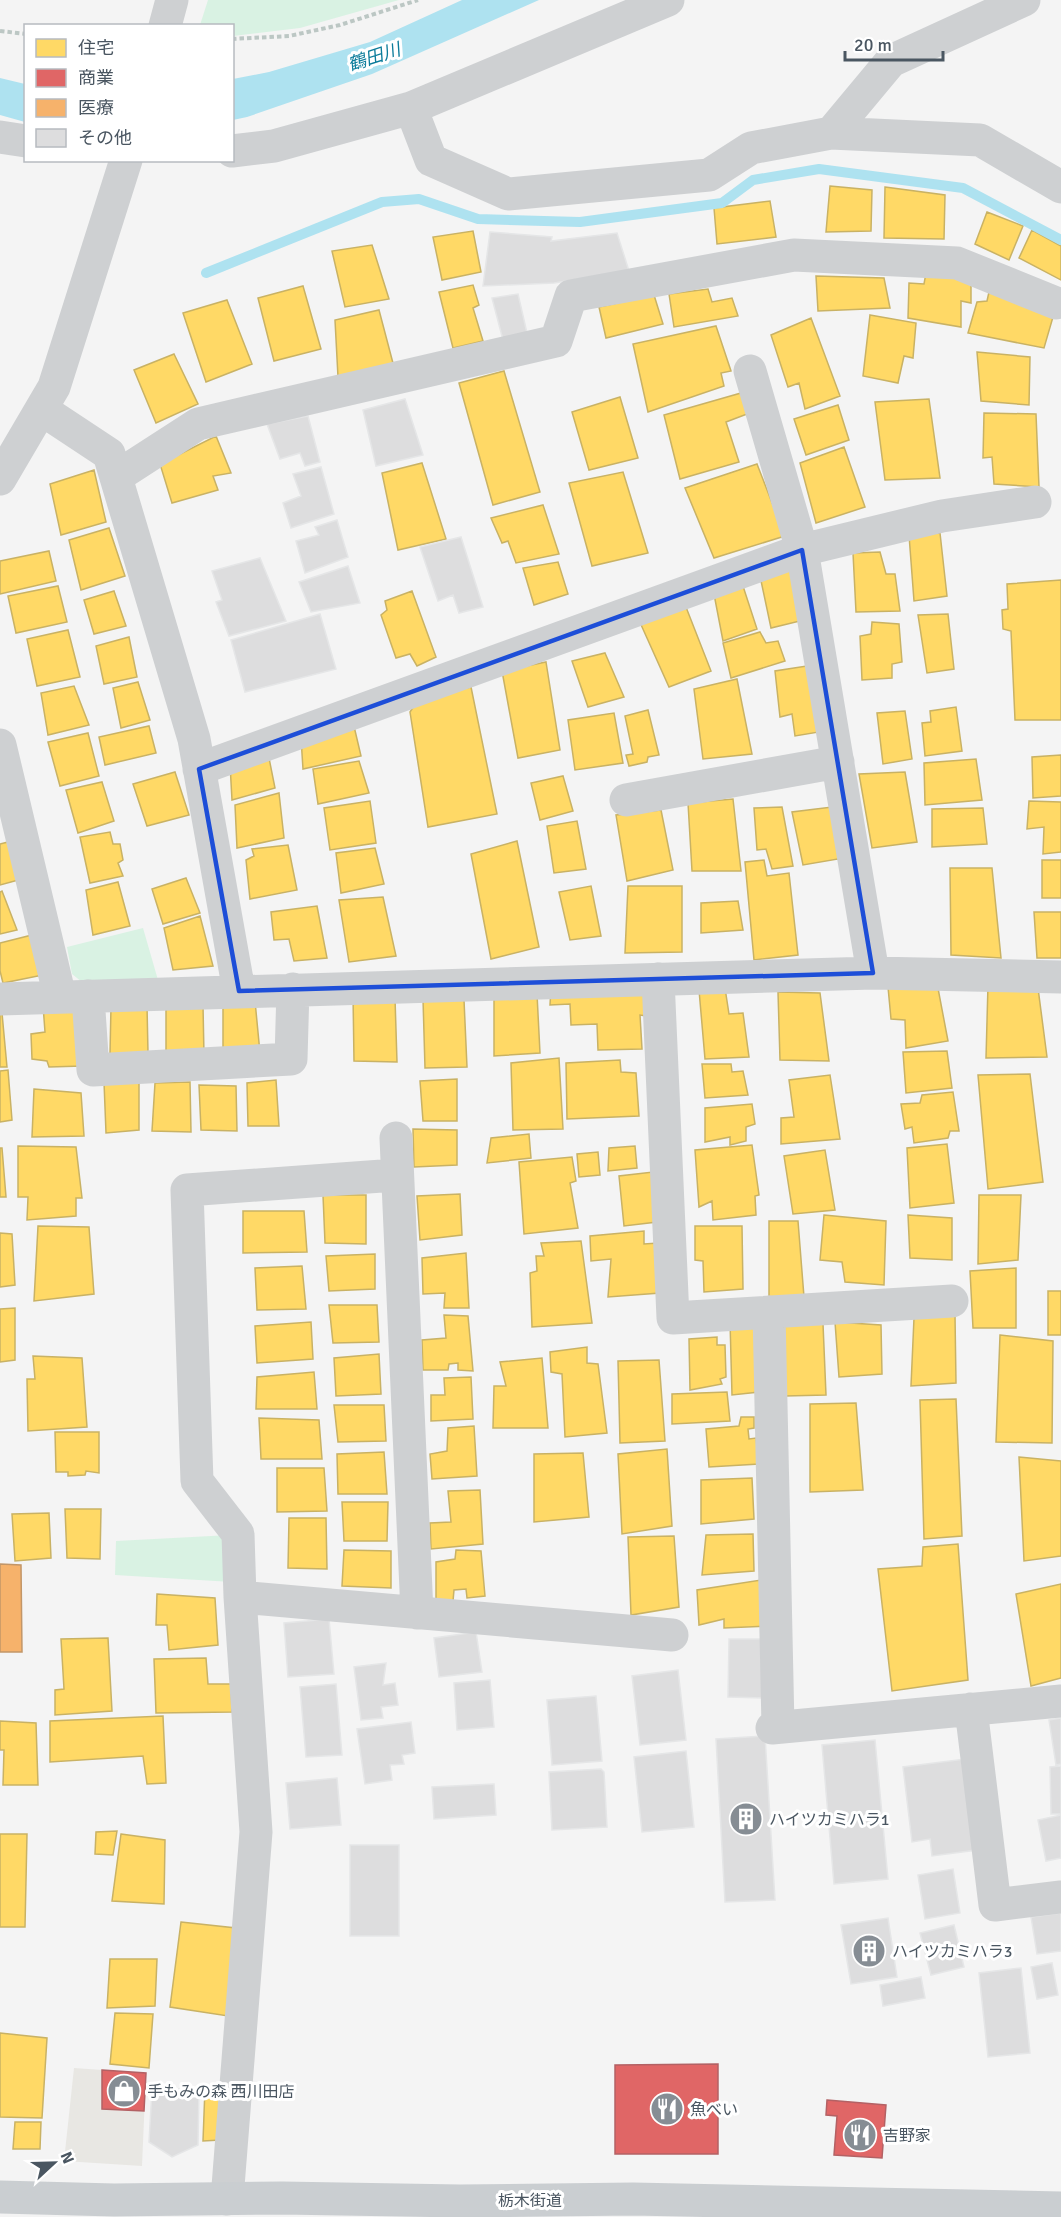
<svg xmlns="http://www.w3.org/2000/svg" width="1061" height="2217" font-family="Signika,'Noto Sans JP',sans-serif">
<rect width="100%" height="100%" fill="#f4f4f4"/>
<path fill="#e8e7e3" d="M74 2068 146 2073 142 2166 64 2161Z"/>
<path fill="#d9f2e3" d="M208 0H399L300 28 233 36 232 26 200 25Z
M143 928 158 980 87 986 72 974 67 947Z
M230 1535 232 1582 115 1575 116 1541Z"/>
<path fill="#aee2f0" d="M462 0H539L372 74 247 117 233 120V79L269 72 370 42Z
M0 78 25 84V122L0 115Z"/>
<path fill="#ffd966" stroke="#c9b264" stroke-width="1.5" d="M830 186 872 190 871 231 826 232Z
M885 187 945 195 944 239 884 238Z
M770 201 776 237 717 244 714 208Z
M987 212 1023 226 1009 260 975 244Z
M1032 230 1061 246V280L1019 258Z
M473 231 481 272 442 280 433 237Z
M372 245 389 299 345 307 332 251Z
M926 273 971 280V303L961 301V327L908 318 909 283 924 284Z
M816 276 884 278 890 308 818 311Z
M473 285 479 305 473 308 483 341 453 348 439 292Z
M303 286 321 349 274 361 258 298Z
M708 289 712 302 732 298 738 316 674 327 669 294Z
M989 292 1053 317 1044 348 968 333 977 302 987 301Z
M654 295 663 324 606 338 599 307Z
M227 300 252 364 206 382 183 313Z
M379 310 394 367 338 377 335 320Z
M870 315 916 323 913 358 904 356 898 383 863 376Z
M811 318 840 396 805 409 799 383 788 387 771 335Z
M716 326 731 371 721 373 724 386 648 412 633 344Z
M977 352 1030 357 1029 405 981 401Z
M174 354 198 404 156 423 134 370Z
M504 371 540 492 493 505 459 383Z
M741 393 747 414 726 422 739 462 680 479 664 415Z
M620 397 638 458 589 470 572 412Z
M929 399 940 478 885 480 875 402Z
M838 405 849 440 806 455 794 419Z
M984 413 1036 414 1039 487 994 484 992 457 983 458Z
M216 436 231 473 213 476 218 490 172 503 160 464Z
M844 447 865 507 816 523 800 463Z
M422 463 446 539 398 550 382 473Z
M757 464 785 536 714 558 685 488Z
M94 470 106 522 61 535 50 484Z
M623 472 648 553 592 566 569 483Z
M543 505 559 554 516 563 508 541 502 543 491 518Z
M109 528 125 576 81 590 69 540Z
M940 533 947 596 914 601 909 535Z
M49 551 56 581 0 594V561Z
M880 552 886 574H895L900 611 856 612 853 553Z
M558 562 568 594 534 605 523 568Z
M791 566 804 620 771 628 760 576Z
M741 580 757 629 723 641 713 589Z
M1061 580V720H1015L1011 631 1003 629 1002 610 1008 609 1007 584Z
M58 586 67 622 16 633 8 596Z
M114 591 126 626 94 634 84 600Z
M412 591 436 657 417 666 410 654 396 658 381 615 387 610 385 601Z
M684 602 711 671 669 687 638 618Z
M948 614 954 669 927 673 918 615Z
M872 622 899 624 902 662 892 664V678L862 680 860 636 871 634Z
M68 630 80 677 37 686 27 639Z
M760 632 766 643 778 641 785 661 731 678 723 643Z
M129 637 137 677 104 684 96 646Z
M605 653 624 697 588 707 572 661Z
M546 662 560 750 518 758 502 671Z
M813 665 825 731 795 736 792 714 780 717 775 671Z
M737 679 752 754 703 759 694 689Z
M138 682 150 720 121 728 113 688Z
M74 686 89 725 48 735 41 693Z
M471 687 497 814 428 827 410 712 419 698Z
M956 707 962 751 925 756 922 723 931 722 930 711Z
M648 710 659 755 648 757 647 762 629 766 626 755 633 754 625 716Z
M905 711 912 759 883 764 877 713Z
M614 713 623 763 575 770 568 720Z
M353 722 361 756 303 769 301 738Z
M149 726 156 753 105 765 99 737Z
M88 733 99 776 60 786 48 742Z
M268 753 275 788 232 800 230 764Z
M1061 755V796L1033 798 1032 757Z
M976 759 982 800 925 805 924 763Z
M359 761 369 793 318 804 313 769Z
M175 772 189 815 147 826 133 784Z
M905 772 917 842 872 848 859 774Z
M563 776 573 811 540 820 531 783Z
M102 782 114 821 78 833 66 790Z
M279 793 284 838 237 848 235 805Z
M733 799 741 871H692L688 803Z
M370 801 376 843 330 850 324 808Z
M1029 801 1061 802V852L1043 854 1044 827 1027 829Z
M782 807 793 866 772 869 766 849 757 850 754 808Z
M832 807 844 858 803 865 792 812Z
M983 808 987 844 932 847V809Z
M661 810 673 870 627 881 616 815Z
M577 821 586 869 554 873 547 826Z
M110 832 113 844H120L123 860 118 863 123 876 90 883 80 837Z
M517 841 539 947 491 959 471 854Z
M8 842 22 879 0 885V844Z
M288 845 297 890 250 899 246 860 254 856 252 849Z
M375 848 384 884 341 893 336 853Z
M764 860 767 876 789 873 798 955 754 960 745 862Z
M1042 860H1061V898H1042Z
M950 868H992L1001 958 951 955Z
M186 878 200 913 163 924 152 889Z
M118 882 130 926 93 935 86 890Z
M591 886 601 936 570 940 559 892Z
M628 886H682V952L625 953Z
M2 891 17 930 0 934V892Z
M383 897 396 956 349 962 339 900Z
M738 901 743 930 701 933V903Z
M317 906 327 958 294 961 289 939 274 940 271 912Z
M1034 912H1061V958H1037Z
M200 916 213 966 173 970 164 928Z
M32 935 43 975 3 983 0 971V943Z
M937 983 948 1041 906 1048 905 1020 891 1019 888 987Z
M988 985 1038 988 1047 1057 986 1058Z
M644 986 647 1016 640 1015 642 1049 598 1050 597 1024 571 1025 570 1004 550 1005 551 988Z
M725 988 729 1014 743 1013 749 1057 705 1059 699 990Z
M778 992 820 993 829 1061 780 1060Z
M494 993 537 994 540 1053 494 1056Z
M353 994 395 998 397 1062 354 1061Z
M423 999 464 1000 467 1067 425 1068Z
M255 1001 260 1053H223V1003Z
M166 1004 203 1005 204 1056H166Z
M43 1005 79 1007 82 1066 49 1067 47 1061 32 1059 31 1034 45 1032Z
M147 1005 148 1053 110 1054 111 1006Z
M0 1013H2L7 1067H0Z
M947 1051 952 1088 906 1093 903 1052Z
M559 1058 563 1129 513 1130 511 1063Z
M620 1060 621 1072 636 1073 639 1116 567 1119 566 1063Z
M702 1064H731L732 1072 743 1071 748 1095 705 1098Z
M8 1070 12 1120 0 1122V1071Z
M1030 1074 1043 1182 988 1189 978 1075Z
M830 1075 840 1139 781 1144V1118L794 1117 789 1080Z
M457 1079V1121H423L420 1081Z
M276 1080 279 1126H248L247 1083Z
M139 1081V1130L106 1133 104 1082Z
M190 1082 191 1132 152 1131 155 1083Z
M199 1085 236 1086 237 1131 201 1130Z
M34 1089 81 1093 84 1136 32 1137Z
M953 1092 959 1131H950L948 1138 914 1143 912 1127 905 1129 901 1104 920 1103 922 1095Z
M752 1104 755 1124 746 1127V1141L730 1145V1137L705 1142V1108Z
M413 1129 457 1130V1165L414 1167Z
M529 1134 531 1158 487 1163 491 1138Z
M947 1144 954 1203 910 1208 907 1148Z
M752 1145 759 1195 755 1196 756 1215 713 1220 712 1201 699 1207 695 1150Z
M18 1146 76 1147 82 1198H76V1216L27 1220 28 1197H18Z
M635 1146 637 1168 608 1171 609 1148Z
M0 1148H2L6 1197H0Z
M825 1150 835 1210 793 1214 784 1156Z
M598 1152 600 1175 579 1177 577 1154Z
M572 1157 576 1181 570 1183 578 1228 524 1234 519 1162Z
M653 1172 657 1222 624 1226 619 1176Z
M460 1194 462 1235 420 1240 417 1196Z
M323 1195H366V1244L325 1243Z
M979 1195H1021L1018 1260 978 1264Z
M243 1211H304L307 1252 243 1253Z
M824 1215 886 1221 884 1285 845 1282 842 1262 820 1260Z
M908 1215 952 1218V1260L910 1258Z
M769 1221H798L804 1297 769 1301Z
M38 1226 89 1227 94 1294 34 1301Z
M695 1226H742L743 1289 704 1292 703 1261 695 1260Z
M644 1231V1244L658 1243 660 1293 608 1297 611 1259 591 1261 590 1236Z
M0 1233 12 1234 15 1285 0 1287Z
M581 1241 592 1323 532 1327 530 1273 537 1271 536 1256H544L541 1243Z
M466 1253 469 1308H444L445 1293 423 1294 422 1258Z
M375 1254V1289L329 1291 326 1256Z
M302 1266 306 1309 257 1310 255 1268Z
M1016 1268V1328H973L970 1271Z
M1048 1291H1061V1335H1048Z
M329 1305H377L379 1342 333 1343Z
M15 1308V1360L0 1362V1309Z
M444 1315 468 1316 473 1371 458 1370V1363L449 1364 448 1370H423L422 1340 446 1338Z
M955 1315 956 1383 911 1386 914 1318Z
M730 1321H756L759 1392 732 1395Z
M311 1322 313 1359 257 1363 255 1326Z
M835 1322 881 1325 882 1374 839 1377Z
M783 1323 823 1324 826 1395 785 1396Z
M1000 1335 1053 1341 1052 1443 996 1442Z
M717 1337V1345H725L726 1377 720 1379 722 1384 690 1390 689 1339Z
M587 1347V1363L598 1364 607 1433 565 1437 562 1374 551 1372 550 1352Z
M379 1354 381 1394 336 1396 334 1358Z
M33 1356 82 1358 87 1427 28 1431 27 1379H35Z
M542 1358 548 1428H493L494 1386H506L500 1362Z
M659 1360 665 1441 620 1443 618 1361Z
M314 1372 317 1409H256L257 1377Z
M471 1377 473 1419 431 1421V1395H445L444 1378Z
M727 1392 730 1421 672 1424V1394Z
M956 1399 962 1536 924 1539 920 1400Z
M856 1403 863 1490 810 1492V1404Z
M334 1405H384L386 1441 338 1442Z
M741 1417H754V1428L748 1429 749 1439 756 1438 759 1464 709 1467 706 1429 739 1426Z
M259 1418 319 1420 322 1459H261Z
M474 1426 477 1476 432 1479 430 1454 447 1451 448 1428Z
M55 1432H99V1473L86 1471 85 1475 68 1476V1472H56Z
M667 1449 672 1526 622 1534 618 1454Z
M384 1452 387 1494H338L337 1454Z
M583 1453 589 1517 534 1522V1454Z
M1019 1457 1061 1461V1556L1024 1561Z
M277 1468H324L327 1511 277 1512Z
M752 1478 754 1519 701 1524V1480Z
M480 1490 483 1544 431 1549 430 1523 451 1522 448 1491Z
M342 1502H388L387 1541H344Z
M65 1509H101L100 1559 67 1558Z
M49 1513 51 1558 15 1561 12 1514Z
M289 1518H326L327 1569 288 1568Z
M753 1534 754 1571 702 1575 706 1535Z
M674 1536 679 1607 631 1615 628 1537Z
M958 1544 968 1680 892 1691 878 1569 922 1566 923 1547Z
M344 1550 391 1551V1588L342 1586Z
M456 1550 481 1551 485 1596 467 1598 466 1589 454 1590 453 1601H436V1562L455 1559Z
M761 1580 768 1626 724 1628V1619L699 1625 697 1590Z
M1061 1584V1678L1031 1686 1016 1594Z
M157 1594 215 1598 218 1645 169 1650 167 1625H156Z
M108 1638 112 1711 55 1715V1690L64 1689 61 1639Z
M206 1658 208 1684H231L232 1712 156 1713 154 1659Z
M163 1716 166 1783 147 1784 143 1756 50 1762V1721Z
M0 1721 36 1723 38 1785H3L4 1750H0Z
M117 1831 113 1855 95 1854 96 1832Z
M0 1834H27L25 1927H0Z
M121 1834 165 1840 164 1904 112 1901Z
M181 1922 236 1928 228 2016 170 2007Z
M110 1959H157L155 2006 107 2008Z
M115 2013 153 2014 149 2068 110 2064Z
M0 2033 47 2038 42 2118 0 2117Z
M205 2088H222L220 2140 203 2141Z
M15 2122H41L40 2149H13Z"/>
<path fill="#e06666" stroke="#b36164" stroke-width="1.5" d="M718 2064V2154H615V2065Z
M102 2070 146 2073 144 2111 102 2109Z
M827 2100 886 2105 882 2158 834 2155 837 2116 826 2115Z"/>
<path fill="#f6b26b" stroke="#c29668" stroke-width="1.5" d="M0 1564 21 1565 22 1652H0Z"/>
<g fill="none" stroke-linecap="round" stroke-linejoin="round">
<path stroke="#aee2f0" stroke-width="10" d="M206 273 382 202 419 199 478 219 580 222 722 203 753 180 819 169 963 188 1061 240"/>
</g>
<path fill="#ddddde" stroke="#e5e6e7" stroke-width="1.5" d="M490 232 552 237 551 241 617 233 629 271 554 283 483 286Z
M518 294 527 333 503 340 492 298Z
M405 399 423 455 376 466 363 410Z
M308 416 320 462 305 466 300 453 280 459 267 424Z
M321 467 334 514 291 528 283 503 301 496 293 474Z
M337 520 348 557 305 573 296 541 319 535 315 527Z
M461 537 483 607 459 613 453 595 438 601 420 547Z
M260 558 286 621 229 636 216 602 222 600 212 571Z
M348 566 360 603 311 612 299 582Z
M320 614 336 669 245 692 231 640Z
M329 1619 334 1674 288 1677 284 1623Z
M476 1632 482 1672 439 1677 434 1638Z
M729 1639H764V1698L728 1697Z
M386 1663 383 1685 395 1683 398 1705 381 1707 383 1718 361 1720 354 1667Z
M678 1670 686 1740 640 1745 632 1676Z
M490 1680 494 1727 457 1730 454 1683Z
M336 1684 342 1755 306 1757 300 1687Z
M596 1696 602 1761 552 1765 547 1700Z
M1061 1718V1764L1056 1765 1049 1720Z
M411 1722 415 1753 402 1755 404 1764 390 1765 392 1780 365 1784 357 1729Z
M765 1736 775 1900 725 1902 716 1739Z
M875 1740 888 1879 834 1884 822 1745Z
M686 1751 694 1827 642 1832 634 1757Z
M965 1759 977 1850 932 1856 930 1839 912 1842 903 1767Z
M1061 1766V1814H1051L1050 1767Z
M601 1769 604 1772 607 1827 552 1830 549 1772Z
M337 1778 341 1825 290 1829 286 1783Z
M494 1784 496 1815 434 1819 432 1787Z
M1061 1815V1858L1046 1861 1038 1820Z
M350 1845H399V1936H350Z
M953 1869 960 1913 925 1919 918 1875Z
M1061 1913V1951L1037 1954 1031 1917Z
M888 1918 897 1977 851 1984 841 1925Z
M954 1925 964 1967 931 1975 920 1933Z
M1052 1963 1058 1995 1037 1999 1031 1967Z
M1021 1968 1030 2053 988 2057 979 1973Z
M921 1977 925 1998 883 2006 880 1985Z
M152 2089H199L198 2145 172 2157 149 2142Z"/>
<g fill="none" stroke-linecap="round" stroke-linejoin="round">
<path stroke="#bcc7c4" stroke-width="4" stroke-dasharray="4.5 3" stroke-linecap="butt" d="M0 31 26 34
M232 39 289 36 340 25 418 0"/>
<path stroke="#ced0d2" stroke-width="33" d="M165 26 172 0
M411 108 431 160 508 194 709 175 751 148 831 133 980 140 1061 187
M831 133 891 61 1024 0
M0 137 26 141
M232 151 274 146 411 108 668 0
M750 371 802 550 873 973
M41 409 109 454 194 739 239 991
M116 477 198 424 556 341 571 296 794 255 957 263 1056 303
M0 479 54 387 126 160
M0 745 60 997
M199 769 802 550 942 516 1035 502
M626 800 838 762
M658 979 673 1318 952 1301
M88 996 93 1070 291 1059 293 989
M0 999 873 973 1061 977
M396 1138 417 1613
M769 1312 778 1727
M240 1597 238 1534 197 1481 187 1190 396 1175
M971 1709 995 1905 1061 1897
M772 1728 1061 1701
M227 2199 256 1832 240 1597 672 1635"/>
<path stroke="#caced1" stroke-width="33" d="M0 2197 114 2200 282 2198 460 2201 633 2199 1061 2208"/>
</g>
<path fill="none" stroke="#1d4ed8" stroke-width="4.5" stroke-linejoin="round" d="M802 550 873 973 239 991 199 769Z"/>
<defs>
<g id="building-disc" transform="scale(1.725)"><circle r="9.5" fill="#868d94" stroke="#fff"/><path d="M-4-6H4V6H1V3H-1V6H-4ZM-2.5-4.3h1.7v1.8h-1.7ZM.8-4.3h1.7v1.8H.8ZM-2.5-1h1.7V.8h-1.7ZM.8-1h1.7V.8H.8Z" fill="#fff"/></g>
<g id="shop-disc" transform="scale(1.725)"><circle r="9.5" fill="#868d94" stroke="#fff"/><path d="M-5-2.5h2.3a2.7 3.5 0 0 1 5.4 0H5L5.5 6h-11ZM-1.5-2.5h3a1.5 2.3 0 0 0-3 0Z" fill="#fff"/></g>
<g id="restaurant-disc" transform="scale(1.725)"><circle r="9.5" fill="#868d94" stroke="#fff"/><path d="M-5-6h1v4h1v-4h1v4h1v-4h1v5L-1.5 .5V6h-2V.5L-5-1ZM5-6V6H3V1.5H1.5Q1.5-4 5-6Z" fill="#fff"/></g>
</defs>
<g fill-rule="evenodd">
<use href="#building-disc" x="746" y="1819"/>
<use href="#building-disc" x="869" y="1951"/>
<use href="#shop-disc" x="124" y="2091"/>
<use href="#restaurant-disc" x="667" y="2109"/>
<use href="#restaurant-disc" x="860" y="2135"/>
</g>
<g text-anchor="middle" stroke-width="6" stroke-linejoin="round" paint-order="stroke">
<g font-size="16" fill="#4a5661" stroke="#fff" text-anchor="start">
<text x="769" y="1825">ハイツカミハラ1</text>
<text x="892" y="1957">ハイツカミハラ3</text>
<text x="147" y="2097">手もみの森 西川田店</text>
<text x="690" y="2115">魚べい</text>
<text x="883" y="2141">吉野家</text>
</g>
<g font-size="16" fill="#4a5661" stroke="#fff">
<text x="530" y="2206">栃木街道</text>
</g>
<g font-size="18" font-style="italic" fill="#0c7c9b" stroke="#fff">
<text transform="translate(374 57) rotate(-18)" y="6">鶴田川</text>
</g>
</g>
<rect x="24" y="24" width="210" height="138" fill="#ffffff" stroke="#b7bbc0" stroke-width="1.5"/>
<rect x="36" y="39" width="30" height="18" fill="#ffd966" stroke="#b7bbc0" stroke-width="1.5"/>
<text x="78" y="54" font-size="18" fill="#4a5661">住宅</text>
<rect x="36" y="69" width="30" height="18" fill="#e06666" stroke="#b7bbc0" stroke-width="1.5"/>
<text x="78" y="84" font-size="18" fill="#4a5661">商業</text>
<rect x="36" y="99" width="30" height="18" fill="#f6b26b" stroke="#b7bbc0" stroke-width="1.5"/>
<text x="78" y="114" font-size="18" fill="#4a5661">医療</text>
<rect x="36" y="129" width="30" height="18" fill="#ddddde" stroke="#b7bbc0" stroke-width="1.5"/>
<text x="78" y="144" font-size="18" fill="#4a5661">その他</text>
<g transform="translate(54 2163) rotate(68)" stroke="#ffffff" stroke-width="4.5" paint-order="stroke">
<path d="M0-4.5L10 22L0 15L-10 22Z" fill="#4a5661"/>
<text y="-9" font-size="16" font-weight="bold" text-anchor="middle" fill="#4a5661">N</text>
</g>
<path d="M845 51v9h98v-9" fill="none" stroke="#4a5661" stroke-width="3"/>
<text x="854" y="51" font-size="18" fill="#4a5661" stroke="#ffffff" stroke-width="4.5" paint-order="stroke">20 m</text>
</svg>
